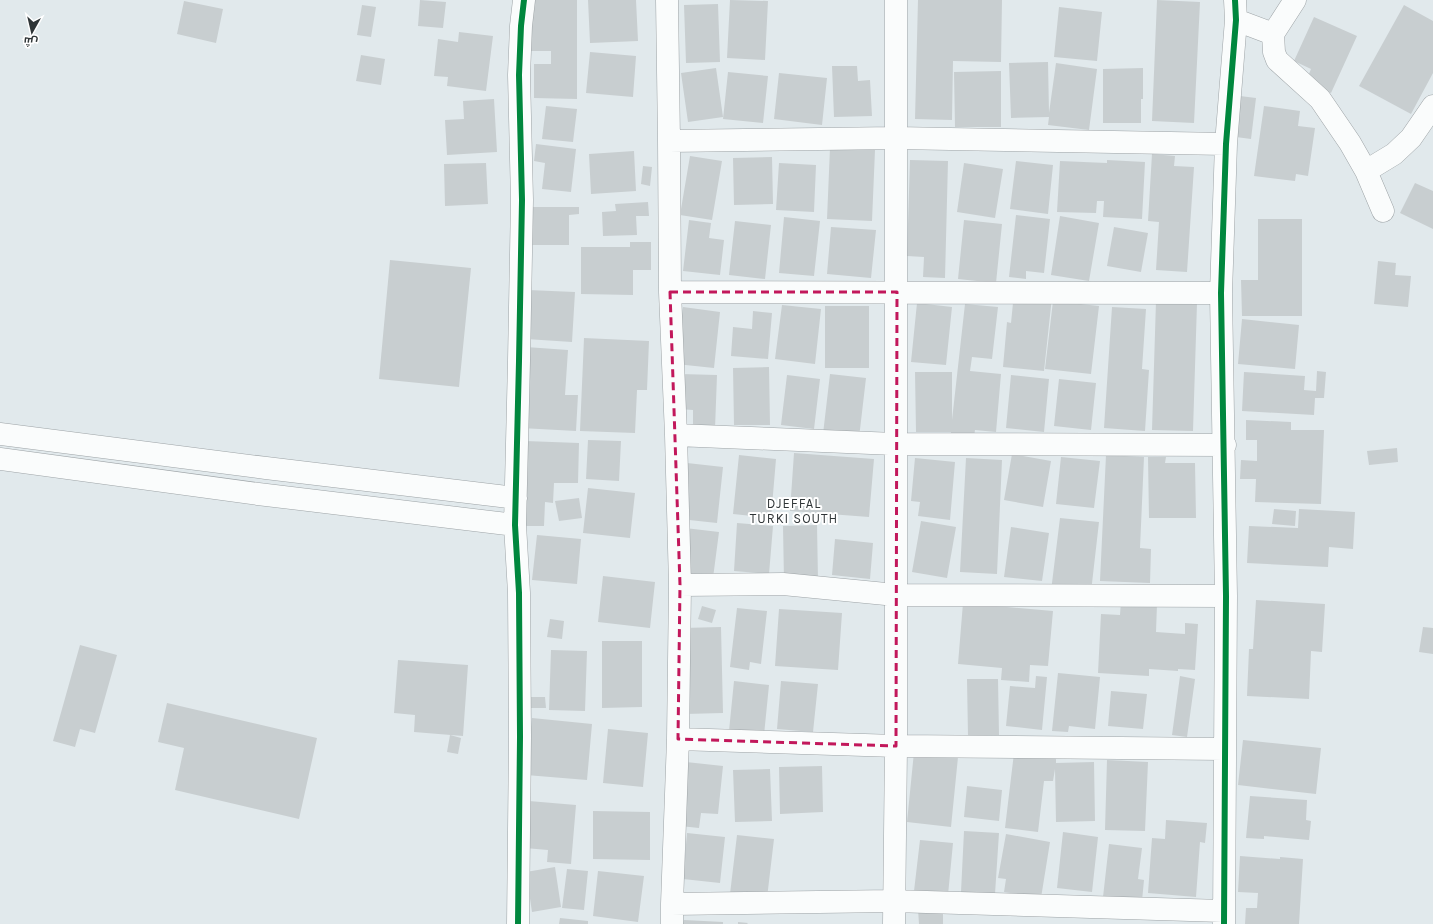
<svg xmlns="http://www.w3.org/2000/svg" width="1433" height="924" font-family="Karla,Cairo,sans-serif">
<rect width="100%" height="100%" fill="#e1e9ec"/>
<path fill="#c8ced0" d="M420 0 446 2 443 28 418 26Z
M528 0H577V99L534 98V64H551V51H528Z
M588 0H636L638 41 590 43Z
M730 0 768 1 765 60 727 58Z
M918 0H1002L1001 62 953 61 952 120 915 119Z
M1157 0 1200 2 1194 123 1152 121Z
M184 1 223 9 216 43 177 34Z
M718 4 720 62 686 63 684 5Z
M362 5 376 7 371 37 357 35Z
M1404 5 1433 21V73L1411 114 1359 86Z
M1059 7 1102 12 1097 61 1054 57Z
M1314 17 1357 36 1331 93 1306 81 1311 69 1294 61Z
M459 32 493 36 486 91 447 86 448 77 434 76 438 39 458 42Z
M590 52 636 56 633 97 586 93Z
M361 55 385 59 381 85 356 81Z
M1048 62 1049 113 1056 63 1097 69 1089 130 1048 125 1049 117 1011 118 1009 63Z
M832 66H857L858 81 870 80 872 116 834 117Z
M716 68 723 117 688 122 681 73Z
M1143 68V99H1141V123H1103V69Z
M1001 71V127H955L954 72Z
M728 72 768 76 763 123 723 119Z
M779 73 827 78 822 125 774 119Z
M1240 96 1256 98 1251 139 1236 137Z
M494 99 497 152 447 155 445 120 464 119 463 101Z
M546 106 577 109 573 142 542 139Z
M1264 106 1300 111 1298 126 1315 128 1308 176 1296 174 1295 181 1254 176Z
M536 144 576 149 571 192 542 189 545 163 534 161Z
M830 148 875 150 872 221 827 219Z
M634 151 636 191 591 194 589 154Z
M1152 154 1175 156 1174 166 1194 167 1187 272 1156 270 1159 222 1148 221Z
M690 156 722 161 712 220 680 215Z
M772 157 773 204 734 205 733 158Z
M910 160 948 161 945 278 923 277 924 257 907 256Z
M1107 160 1145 162 1142 219 1103 217 1104 201H1097L1096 213 1057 212 1060 161 1107 163Z
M1016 161 1053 165 1048 214 1010 209Z
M486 163 488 204 445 206 444 164Z
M779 163 816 165 814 212 776 210Z
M964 163 1003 169 995 218 957 212Z
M643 166 652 167 650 186 641 184Z
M1415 183 1433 191V229L1400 213Z
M648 202 649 216H636L637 235 603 236 602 212 616 211 615 204Z
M528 207H579V214L569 215V245H527Z
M1016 215 1050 219 1044 273 1026 271V279L1009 277Z
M1060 216 1099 223 1089 281 1051 275Z
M784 217 820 221 814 276 779 273Z
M1258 219H1302V316H1242L1241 280H1258Z
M689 220 711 223 709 238 724 240 720 275 683 271Z
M964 220 1002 224 996 283 958 279Z
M735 221 771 225 765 279 729 275Z
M831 227 876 230 871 278 827 274Z
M1114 227 1148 233 1141 272 1107 266Z
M630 242H651V270H633V295L581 294V247H630Z
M390 260 471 268 459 387 379 379Z
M1378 261 1396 263 1395 275 1411 276 1408 307 1374 304Z
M528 290 575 292 572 342 526 339Z
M1014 293 1052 297 1044 371 1003 367 1007 322 1011 323Z
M1053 301 1099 306 1091 374 1045 369Z
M1156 301 1197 303 1193 431 1152 430Z
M917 303 952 307 946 365 911 362Z
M965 304 998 307 992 359 972 357 970 371 1001 374 996 432 975 430 974 437 951 434V432H916L915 372H952V420Z
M782 305 821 309 815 364 775 359Z
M825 306H869V368H825Z
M683 307 720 312 714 368 676 364Z
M1112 307 1146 309 1142 369 1149 370 1145 431 1104 428Z
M753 311 772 313 768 359 731 356 733 327 752 329Z
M1242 319 1299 325 1295 369 1238 364Z
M584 338 649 341 647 390H637L635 433 580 431Z
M526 347 568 350 565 395H578L576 431 521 428Z
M769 367 770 425H734L733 368Z
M1317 371 1326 372 1324 398H1315L1314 415 1242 411 1244 372 1305 376 1304 390 1316 391Z
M680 374 717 375 715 429H693V410L679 409Z
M830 374 866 378 859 438 823 434Z
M787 375 820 379 814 429 781 425Z
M1011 375 1049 379 1044 432 1006 428Z
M1059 379 1096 383 1091 430 1054 426Z
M1246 420 1291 422V430H1324L1321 504 1255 502 1256 479H1240L1241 460 1257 461V440H1246Z
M588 440 621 441 619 481 586 479Z
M525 441 579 443 578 483H554L553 503 545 502 544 526H523Z
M1397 448 1398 462 1369 465 1367 451Z
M794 453 874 459 869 517 790 511Z
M1012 454 1051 461 1043 507 1004 500Z
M739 455 776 459 771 518 733 514Z
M1106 455 1144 457 1140 548 1151 549 1150 583 1100 581Z
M1061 457 1100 461 1094 508 1056 504Z
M1148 457H1166L1165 463H1195L1196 518H1149Z
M915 458 955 462 950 520 918 516 920 502 911 501Z
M966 458 1002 460 997 574 960 572Z
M687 463 723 467 717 523 680 519Z
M588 488 635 493 630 538 583 533Z
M579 498 582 518 559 521 555 501Z
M1274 509 1296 511 1295 526 1272 524Z
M1299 509 1355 512 1353 549 1329 547 1328 567 1247 563 1249 526 1298 528Z
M1060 518 1099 522 1091 592 1051 591Z
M921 521 956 527 947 578 912 572Z
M737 523 773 526 769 574 734 571Z
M817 525 818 580 784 581 783 526Z
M1011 527 1049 533 1042 581 1004 577Z
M685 528 719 532 713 578 680 574Z
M537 535 581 539 577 584 532 580Z
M835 539 873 543 870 579 832 575Z
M603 576 655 582 650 628 598 622Z
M1256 600 1325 604 1322 652 1311 651 1309 699 1247 696 1249 649H1253Z
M1121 601 1157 604 1156 632 1185 634V623L1198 624 1195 670 1178 669V671L1149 669V676L1098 673 1101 614 1120 615Z
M963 603 1053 611 1048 666 1030 665 1029 682 1001 680 1002 668 958 664Z
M702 606 716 610 712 623 698 619Z
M737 608 767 611 761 664 750 662 749 670 730 667Z
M779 609 842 613 838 670 775 666Z
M550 619 564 621 562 639 547 637Z
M721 627 723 713 685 714 683 628Z
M1423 627 1433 628V654L1419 652Z
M602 641H642V707L602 708Z
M80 645 117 655 95 733 80 729 75 747 53 741Z
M551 650 587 651 585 711 549 710Z
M398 660 468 665 463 736 414 732 415 715 394 713Z
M1058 673 1100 677 1095 729 1069 726 1068 732 1052 731Z
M1036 676 1047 677 1042 730 1006 726 1010 686 1035 688Z
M1180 676 1195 679 1187 737 1172 735Z
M967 679H998L999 735 968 736Z
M734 681 769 685 764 735 729 731Z
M781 681 818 684 813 732 777 729Z
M1111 691 1147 694 1143 729 1108 726Z
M531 697H545L546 708H531Z
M167 703 317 738 299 819 175 790 184 748 158 742Z
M532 718 592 724 587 780 526 775Z
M608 729 648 733 643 787 603 783Z
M450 735 461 738 458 754 447 752Z
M1243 740 1321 748 1316 794 1238 785Z
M914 752 958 757 951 827 907 822Z
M1014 753 1056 758V763L1094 762 1095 821 1056 822 1055 769 1053 781H1044L1038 832 1005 828Z
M1107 760 1148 762 1145 831 1105 830Z
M686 762 723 766 718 814 701 813 699 828 680 826Z
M822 766 823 812 780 814 779 767Z
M770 769 772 821 735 822 733 770Z
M967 786 1002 790 999 821 964 817Z
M1250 796 1307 800 1306 820 1311 821 1309 840 1264 836V839L1246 838Z
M529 801 576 805 571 864 547 862 548 850 525 848Z
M593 811 650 812V860L593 859Z
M1166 820 1207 823 1205 843 1200 842 1196 897 1148 893 1152 838 1165 839Z
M964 831 999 833 995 894 961 892Z
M1063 832 1098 837 1092 892 1057 888Z
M687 833 725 837 720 883 683 879Z
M1006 834 1050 842 1041 898 1004 892 1006 879 998 878Z
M737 835 774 839 767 898 730 894Z
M920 840 953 843 948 895 914 891Z
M1109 844 1142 848 1138 879 1144 880 1142 901 1103 897Z
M1240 856 1280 859V857L1303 859 1299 924H1245L1246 908H1257L1258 893 1238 892Z
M555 867 561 907 532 912 526 872Z
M567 869 588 871 584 910 562 908Z
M598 871 644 876 638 922 593 916Z
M943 908V924H919L918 909Z
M560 918 588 921V924H559Z
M684 920 723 922V924H683Z
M738 922 748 923 747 924H738Z"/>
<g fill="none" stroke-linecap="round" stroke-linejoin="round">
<g stroke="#9da3a6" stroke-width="23">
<path id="minor" d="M667 0 669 141 670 292 676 435 680 585 678 739 672 904V924
M1236 20 1273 34 1295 0
M1273 34 1274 52 1277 60 1320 99 1350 143 1366 171 1383 211
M669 141 896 138 1226 144
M1366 171 1394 154 1411 138 1433 106
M670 292 1221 293
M0 434 266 468 516 498
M676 435 895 444 1225 445
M0 459 258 494 515 525
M680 585 783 584 896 595 1226 596
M678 739 896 746 1224 749
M672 904 893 901 1223 911
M518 924 520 737 519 593 515 525 519 361 522 200 519 75 521 26 524 0
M894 924 896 746V0
M1224 924 1226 596 1221 293 1226 144 1236 20 1235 0"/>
</g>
<use href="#minor" stroke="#fafcfc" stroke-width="22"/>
<g stroke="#fff" stroke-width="8">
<path id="cycleway" d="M518 924 520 737 519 593 515 525 519 361 522 200 519 75 521 26 524 0
M1224 924 1226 596 1221 293 1226 144 1236 20 1235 0"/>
</g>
<use href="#cycleway" stroke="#00873e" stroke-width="6"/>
</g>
<path fill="none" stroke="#c2185b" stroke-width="3" stroke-dasharray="8 5" stroke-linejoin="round" d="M670 292H897L896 746 678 739 680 585Z"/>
<g text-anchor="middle" stroke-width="4" stroke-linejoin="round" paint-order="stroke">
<g font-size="13" letter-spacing="1" fill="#2f3537" stroke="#fff">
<text x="794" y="508">DJEFFAL<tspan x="794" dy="15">TURKI SOUTH</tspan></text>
</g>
</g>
<g transform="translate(32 32) rotate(188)" stroke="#ffffff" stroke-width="3" paint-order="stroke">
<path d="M0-3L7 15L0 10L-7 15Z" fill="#2f3537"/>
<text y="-6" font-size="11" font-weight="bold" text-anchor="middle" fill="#2f3537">ش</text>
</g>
</svg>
